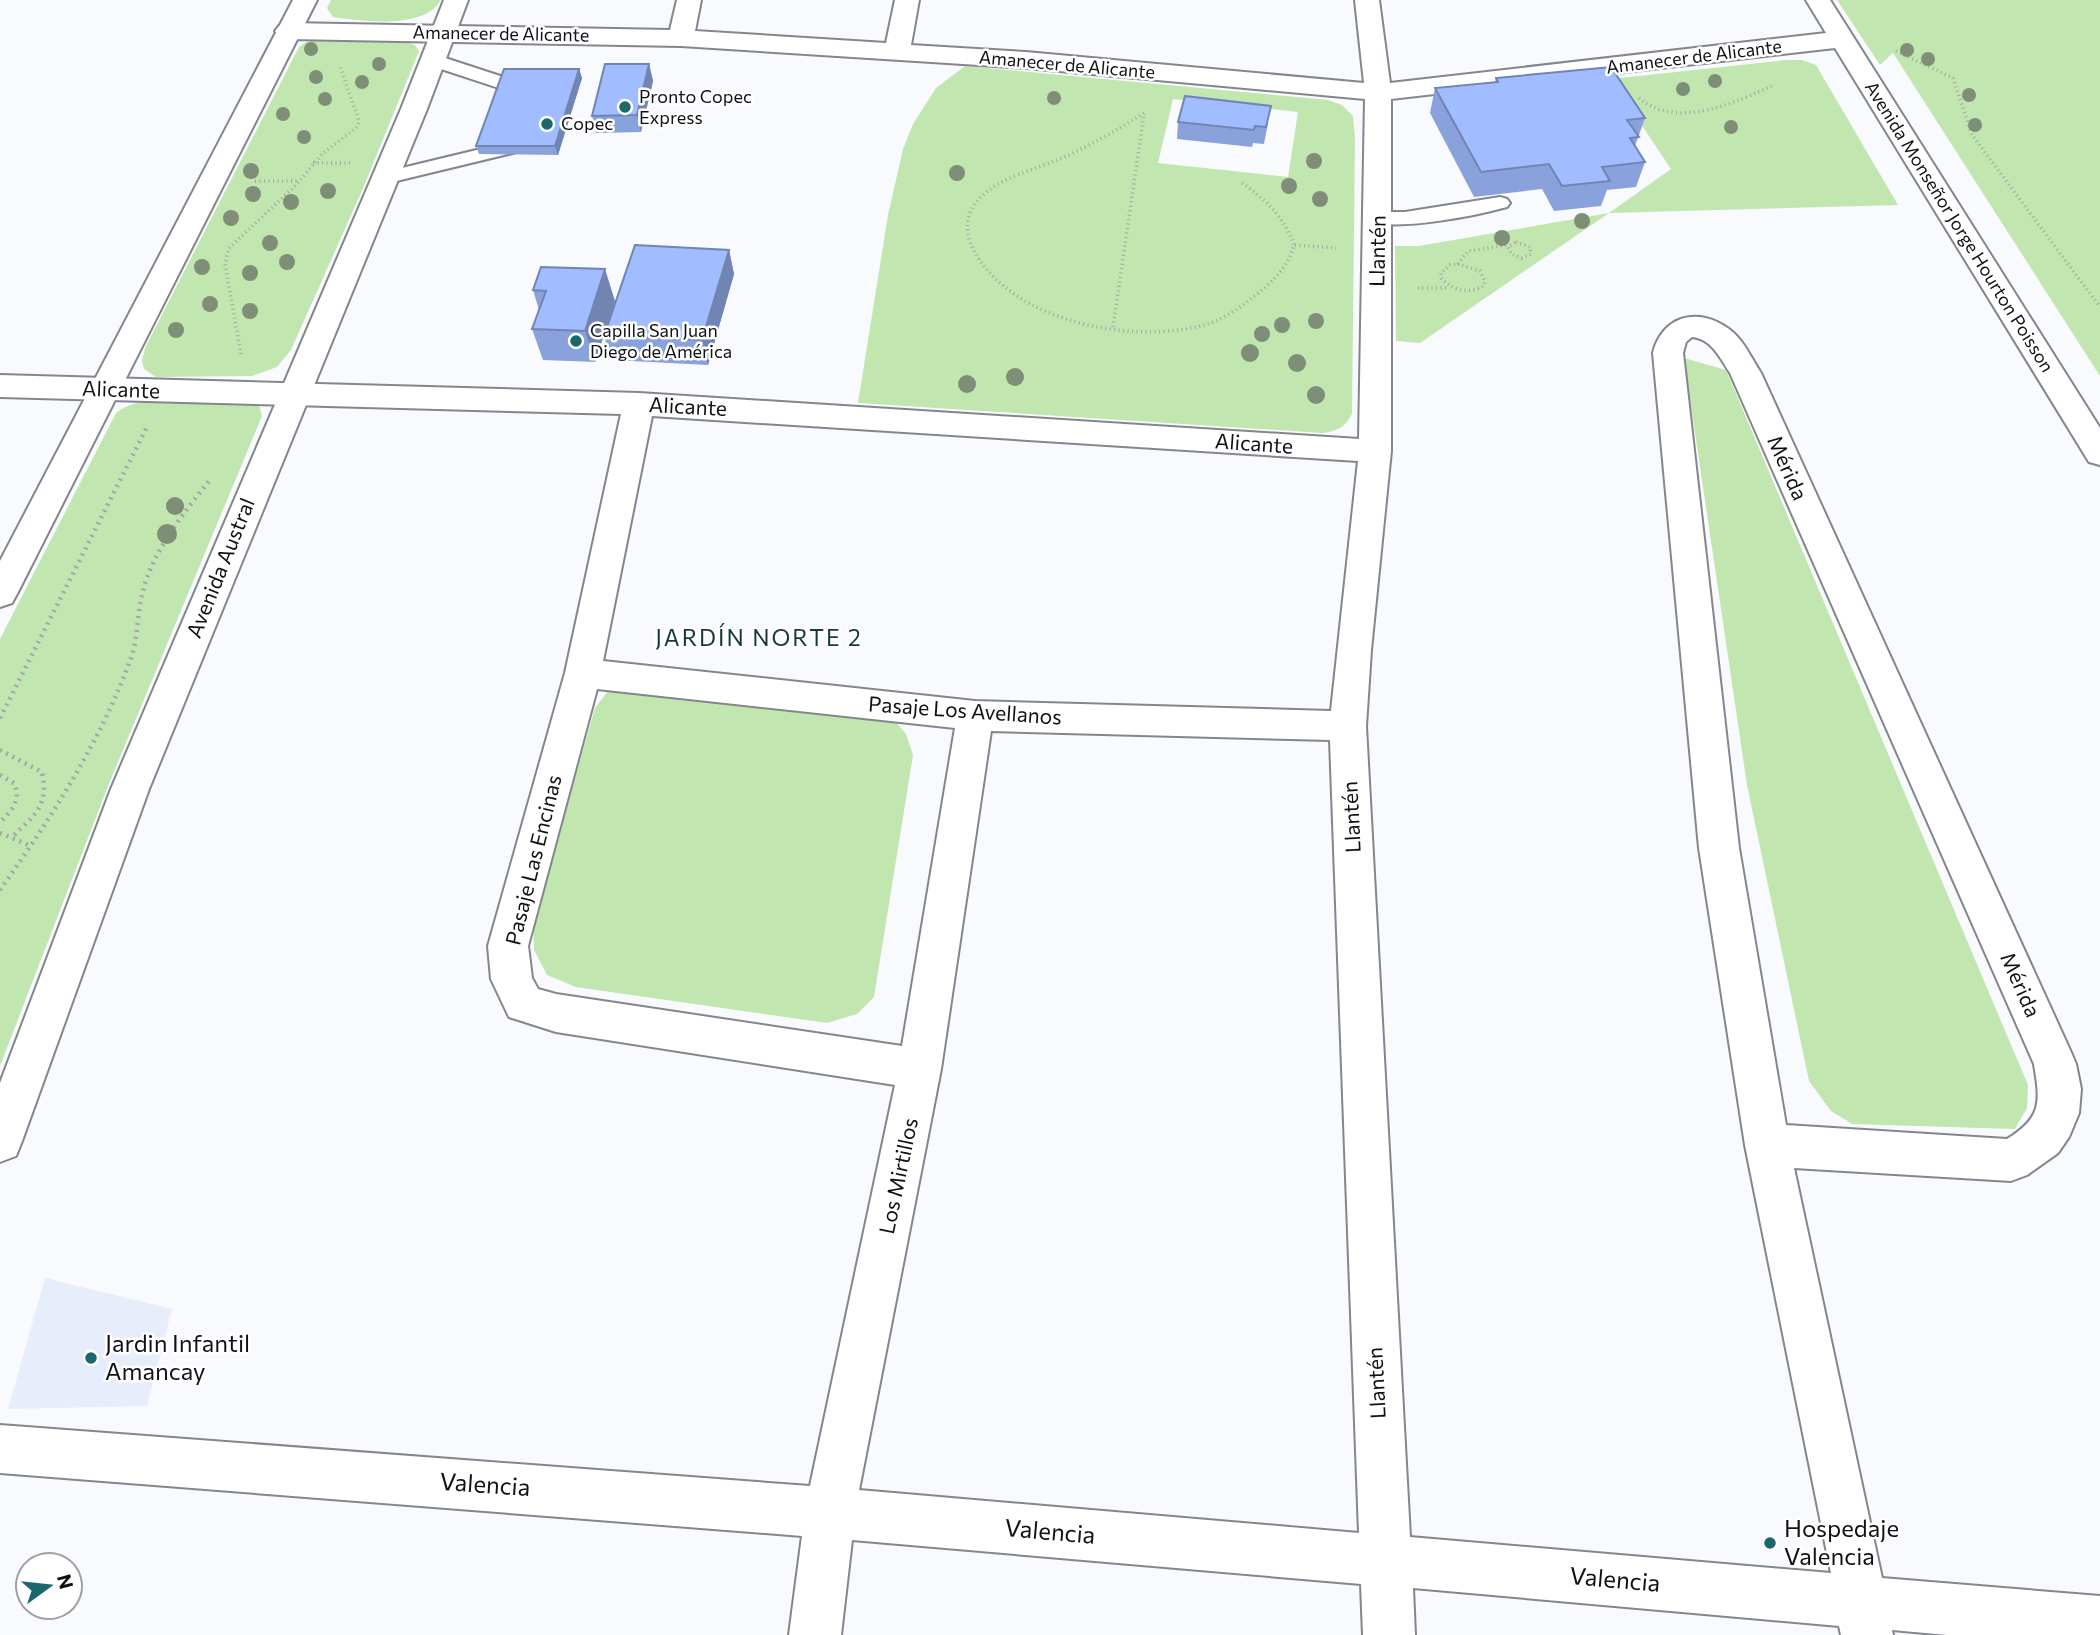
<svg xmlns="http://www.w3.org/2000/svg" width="2100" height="1635" font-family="Commissioner,sans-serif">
<rect width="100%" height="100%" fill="#f8fafe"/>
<path fill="#e7edfb" d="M45 1278 172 1309 147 1406 8 1409Z"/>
<path fill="#c2e6af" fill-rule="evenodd" d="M331 0H441C424 30 362 21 333 17L327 8Z
M1837 0H2100V376L1893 53 1880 65Z
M323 40 409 43 415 45 419 51 364 186 291 350 277 367 252 376 156 377 144 369 142 360 145 348 299 47 306 42Z
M1786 60H1802L1816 65 1898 205 1609 213 1420 343 1396 341 1395 246H1419L1609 213 1671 169 1611 79Z
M965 66 1328 100 1342 105 1353 116 1355 139 1352 414C1345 427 1338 431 1323 433L858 403 888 215 903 149 913 124 936 88ZM1173 99 1298 112 1288 177 1158 163Z
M1684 358 1726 370 2028 1085 2027 1108 2015 1129 1852 1124 1831 1111 1809 1081 1747 785Z
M178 400 259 405 262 416 108 786 0 1066V639L116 413C133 399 157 401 178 400Z
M630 688 894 720 906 734 913 755 874 997 857 1014 827 1023 576 987 547 975 534 950 533 923 595 708 608 691Z"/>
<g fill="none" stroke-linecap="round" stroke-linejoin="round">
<g stroke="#83868d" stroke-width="4">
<path id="lane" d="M433 54 540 89 542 97 532 103 525 101 523 96 426 64 424 60Z
M518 140 525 142 528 146 525 150 384 184 377 182 374 178 377 174Z
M1500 197 1507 199 1510 203 1507 207C1474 216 1404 230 1372 222L1369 217 1372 212H1405Z"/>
</g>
<g stroke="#83868d" stroke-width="4">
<path id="street" d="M677 0H701L695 31 886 43 895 0H919L911 45 1026 52 1364 83 1355 0H1379L1390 83 1826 33 1806 0H1830L2100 428V465L2089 462 1835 48 1391 99V451L1371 650 1366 726 1410 1537 1831 1573 1745 1145 1699 848 1653 353C1662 316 1698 306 1729 329 1744 340 1751 358 1761 373L2070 1050 2076 1064 2081 1089 2079 1113 2069 1137 2058 1153 2027 1175 2011 1181 1794 1168 1882 1578 2100 1596V1635H1947L1892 1630 1893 1635H1841L1839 1626 1413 1588 1415 1635H1363L1361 1584 852 1540 841 1635H789L802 1536 0 1473V1425L810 1486 895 1085 556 1032 509 1017 491 979 488 946 565 673 621 414 0 397V375L639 393 1359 439 1365 99 1026 68 681 46 288 39 279 36 275 31 279 26 288 23 670 30ZM1692 337C1712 339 1720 358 1730 373L2034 1064C2040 1101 2043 1117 2007 1139L1786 1125 1739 848 1683 353 1686 342ZM652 416 1358 461 1331 711 975 701 603 661ZM597 689 955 728 902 1046 556 994 538 989 532 978 528 946ZM991 731 1330 740 1359 1533 859 1490 941 1069Z"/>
</g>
<g stroke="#83868d" stroke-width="4">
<path id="secondary" d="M293 0H317L17 594 12 603 0 607V561Z
M444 0H468L427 109 149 789 22 1141 16 1156 0 1162V1083L111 789 401 109Z"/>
</g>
<path stroke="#a3a5a9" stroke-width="3.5" stroke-dasharray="1 3.5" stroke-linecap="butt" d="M1896 51 1953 78 1972 135 2100 307
M1639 98C1677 130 1734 103 1774 85
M1144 113C1117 130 1090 146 1060 159 1034 170 1000 177 980 198 965 213 964 232 974 251 1012 320 1124 343 1196 327 1217 323 1236 311 1252 298 1271 283 1288 269 1294 245L1336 248
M313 163H350
M255 181H298
M1242 183C1266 200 1284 217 1294 245
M1516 242 1530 247 1531 254 1522 258 1511 254 1508 247Z
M1458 264 1480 271 1485 281 1484 286C1468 294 1453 291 1441 278V273L1450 265Z
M1458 264 1468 251 1509 245
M1418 288H1448
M1113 327 1144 114
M241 354 225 264 229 248 296 185 322 154 357 127 359 121 340 66"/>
<path stroke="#a3a5a9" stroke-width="4.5" stroke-dasharray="2 5" stroke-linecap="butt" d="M0 718 147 427
M0 750 42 772C49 806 35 815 12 837
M0 775 14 783C22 799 11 812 0 822
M0 833 31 846
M0 890C51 818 101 741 131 658 138 639 137 615 142 595 151 553 183 514 209 481"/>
<use href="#lane" fill="#fff" fill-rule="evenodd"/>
<use href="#street" fill="#fff" fill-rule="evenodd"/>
<use href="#secondary" fill="#fff" fill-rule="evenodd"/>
</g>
<g fill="#7e8e77">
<circle cx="311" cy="49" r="7"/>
<circle cx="1907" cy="50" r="7"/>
<circle cx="1928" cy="59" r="7"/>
<circle cx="379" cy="64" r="7"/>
<circle cx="316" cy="77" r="7"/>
<circle cx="1715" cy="81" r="7"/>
<circle cx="362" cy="82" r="7"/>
<circle cx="1683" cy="89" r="7"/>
<circle cx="1969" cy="95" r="7"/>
<circle cx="1054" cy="98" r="7"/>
<circle cx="325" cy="99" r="7"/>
<circle cx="283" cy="114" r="7"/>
<circle cx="1975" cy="125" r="7"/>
<circle cx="1731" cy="127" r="7"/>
<circle cx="304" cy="137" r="7"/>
<circle cx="1314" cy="161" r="8"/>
<circle cx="251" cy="171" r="8"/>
<circle cx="957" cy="173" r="8"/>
<circle cx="1289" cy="186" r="8"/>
<circle cx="328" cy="191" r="8"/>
<circle cx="253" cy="194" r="8"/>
<circle cx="1320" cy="199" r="8"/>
<circle cx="291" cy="202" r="8"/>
<circle cx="231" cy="218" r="8"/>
<circle cx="1582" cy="221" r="8"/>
<circle cx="1502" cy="238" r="8"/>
<circle cx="270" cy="243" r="8"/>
<circle cx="287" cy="262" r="8"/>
<circle cx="202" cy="267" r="8"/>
<circle cx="250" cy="273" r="8"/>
<circle cx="210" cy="304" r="8"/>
<circle cx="250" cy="311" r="8"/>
<circle cx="1316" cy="321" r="8"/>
<circle cx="1282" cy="325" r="8"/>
<circle cx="176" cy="330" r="8"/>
<circle cx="1262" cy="334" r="8"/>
<circle cx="1250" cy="353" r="9"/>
<circle cx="1297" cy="363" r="9"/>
<circle cx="1015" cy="377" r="9"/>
<circle cx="967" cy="384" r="9"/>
<circle cx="1316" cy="395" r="9"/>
<circle cx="175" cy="506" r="9"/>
<circle cx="167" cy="534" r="10"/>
</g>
<path fill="#8aa2db" d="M649 64 653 81 641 132 596 133 592 116Z
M579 69 582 78 558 155 479 154 476 146Z
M1496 78 1645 118 1635 146 1645 162 1636 187 1607 190 1601 206 1554 211 1542 189 1474 197 1430 113 1435 88 1495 82Z
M1178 122 1268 123 1264 144 1253 143 1252 147 1177 139Z
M729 250 734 274 708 365 612 360 604 336Z
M541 267 615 301 595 362 543 360 532 329 539 310 533 290Z"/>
<path fill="#7184b2" d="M649 64 653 81 641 132 637 115Z
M579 69 582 78 558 155 555 146Z
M729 250 734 274 708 365 702 340Z
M605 269 615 301 595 362 585 331Z"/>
<path fill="#a1bcff" stroke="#7184b2" stroke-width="2" d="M605 64H649L637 115 592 116Z
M1611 67 1645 118 1627 120 1639 137 1630 138 1645 162 1602 167 1610 181 1562 186 1549 164 1481 172 1435 88 1498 82 1496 78Z
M504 69H579L555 146H476Z
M1185 96 1271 106 1266 127 1255 126 1254 130 1178 122Z
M635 245 729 250 702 340 604 336Z
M541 267 605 269 585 331 532 329 546 291 533 290Z"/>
<g fill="#1a676e" stroke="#fff" stroke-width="2.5">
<circle cx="625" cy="107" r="7"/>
<circle cx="547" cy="124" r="7"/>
<circle cx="576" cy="341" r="7"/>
<circle cx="91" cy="1358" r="7"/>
<circle cx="1770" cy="1543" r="7"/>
</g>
<g text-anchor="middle" stroke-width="5" stroke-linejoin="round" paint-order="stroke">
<g font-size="18" fill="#101114" stroke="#fff">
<text transform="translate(501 34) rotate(1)" y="6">Amanecer de Alicante</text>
<text transform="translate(1694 57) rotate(-7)" y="6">Amanecer de Alicante</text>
<text transform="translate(1067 65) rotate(5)" y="6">Amanecer de Alicante</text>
<text transform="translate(1959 227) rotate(58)" y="6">Avenida Monseñor Jorge Hourton Poisson</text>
</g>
<g font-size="18" fill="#101114" stroke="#fff" text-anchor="start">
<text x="639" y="103">Pronto Copec<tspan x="639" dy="21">Express</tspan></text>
<text x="561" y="130">Copec</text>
<text x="590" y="337">Capilla San Juan<tspan x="590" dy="21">Diego de América</tspan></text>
</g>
<g font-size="21" fill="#101114" stroke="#fff">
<text transform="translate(1378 251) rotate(-89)" y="7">Llantén</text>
<text transform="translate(121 390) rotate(2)" y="7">Alicante</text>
<text transform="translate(688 407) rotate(3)" y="7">Alicante</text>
<text transform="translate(1254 444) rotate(4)" y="7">Alicante</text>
<text transform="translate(1787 468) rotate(66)" y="7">Mérida</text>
<text transform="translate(221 568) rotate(-68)" y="7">Avenida Austral</text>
<text transform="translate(965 711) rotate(4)" y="7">Pasaje Los Avellanos</text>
<text transform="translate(1352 817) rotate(-93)" y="7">Llantén</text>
<text transform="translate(534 860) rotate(-76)" y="7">Pasaje Las Encinas</text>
<text transform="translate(2020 985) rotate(66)" y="7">Mérida</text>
<text transform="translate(899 1176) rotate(-78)" y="7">Los Mirtillos</text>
<text transform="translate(1377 1383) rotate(-93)" y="7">Llantén</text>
</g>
<g font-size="23" letter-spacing="2" fill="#16383c" stroke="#fff">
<text x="759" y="646">JARDÍN NORTE 2</text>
</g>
<g font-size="24" fill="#101114" stroke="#fff" text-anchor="start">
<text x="105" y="1352">Jardin Infantil<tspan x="105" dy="28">Amancay</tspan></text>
<text x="1784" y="1537">Hospedaje<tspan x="1784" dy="28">Valencia</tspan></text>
</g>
<g font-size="24" fill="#101114" stroke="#fff">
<text transform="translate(485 1485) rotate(4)" y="8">Valencia</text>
<text transform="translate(1050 1532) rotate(5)" y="8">Valencia</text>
<text transform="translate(1615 1580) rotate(5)" y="8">Valencia</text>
</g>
</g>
<g transform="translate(49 1586) rotate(75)"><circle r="33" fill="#ffffff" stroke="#9fa0a1" stroke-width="2"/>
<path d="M0-5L12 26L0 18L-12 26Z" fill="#1a676e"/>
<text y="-10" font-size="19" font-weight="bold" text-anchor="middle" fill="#101114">N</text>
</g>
</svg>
